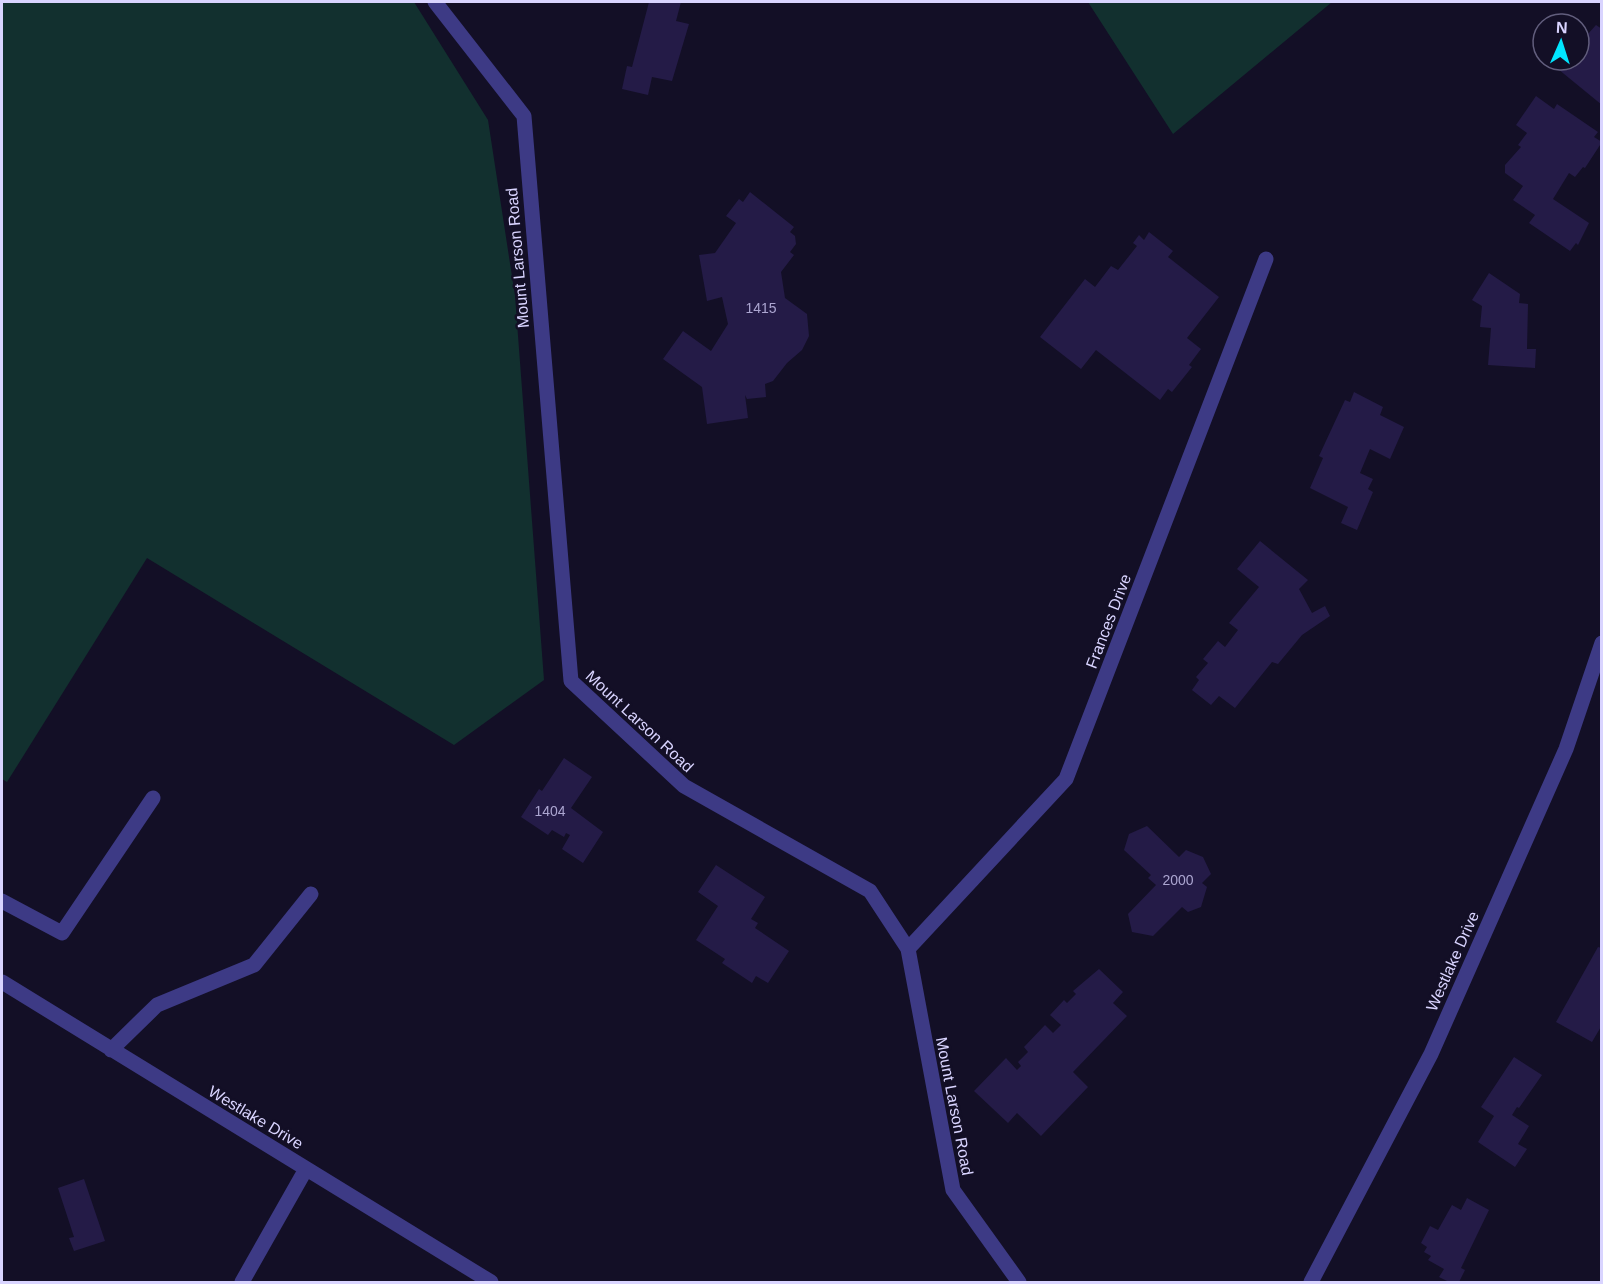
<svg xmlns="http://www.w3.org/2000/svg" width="1603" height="1284" font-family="Helvetica,sans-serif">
<rect width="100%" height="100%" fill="#130f26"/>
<path fill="#12302f" d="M2 2H414L488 120 515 296 544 680 454 745 147 558 7 782 2 779Z
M1088 2H1332L1173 134Z"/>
<path fill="#241b47" d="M649 2H681L676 21 689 24 672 81 652 77 648 95 622 89 627 66 632 67Z
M1596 25 1602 29V105L1558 69 1566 60H1579V44Z
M1536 96 1554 109 1557 104 1598 132 1594 137 1602 142 1585 168 1583 167 1575 177 1569 173 1553 199 1589 223 1578 245 1576 243 1570 251 1529 223 1535 215 1513 200 1523 186 1505 173V165L1521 147 1518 145 1527 133 1516 125Z
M750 192 794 227 790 232 795 236 796 244 790 252 794 255 781 272 785 298 807 314 809 336 802 350 787 363 773 381 765 384 766 397 747 399 745 395 748 418 707 424 702 387 663 359 683 331 711 351 728 324 722 297 707 301 699 255 715 253 736 223 726 216 739 199 743 202Z
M1149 232 1173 251 1168 257 1219 297 1187 338 1201 349 1189 365 1192 367 1172 392 1168 389 1160 400 1096 350 1081 369 1040 337 1085 279 1095 287 1111 266 1118 270 1137 246 1133 243 1139 235 1144 240Z
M1489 273 1520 294 1519 303 1528 304 1527 349H1536L1535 368 1488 365 1491 328 1480 327 1482 306 1472 300Z
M1354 392 1383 407 1380 415 1404 427 1390 459 1370 449 1360 473 1373 479 1368 489 1373 492 1357 530 1341 523 1348 507 1310 488 1323 458 1319 456 1345 400 1350 402Z
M1260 541 1308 580 1299 589 1312 613 1325 606 1330 616 1302 635 1278 664 1272 662 1235 708 1219 696 1211 705 1192 690 1199 680 1196 677 1208 663 1203 659 1218 641 1225 647 1238 630 1229 623 1259 587 1237 569Z
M564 758 592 777 571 808 603 832 583 863 562 849 570 835 566 833 564 837 552 830 548 835 521 817 539 789 542 791Z
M1147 826 1179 857 1186 850 1203 857 1211 874 1202 883 1207 887 1201 907 1188 912 1182 907 1153 936 1132 932 1128 914 1156 885 1148 878 1151 875 1124 850 1129 834Z
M716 865 765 897 751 919 758 923 755 928 789 951 768 983 756 976 752 983 722 963 725 959 696 940 718 906 698 892Z
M1598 947 1602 948V1025L1592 1042 1556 1022Z
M1099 969 1123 992 1113 1003 1127 1016 1073 1072 1088 1087 1041 1136 1017 1113 1008 1123 974 1091 1006 1058 1017 1070 1021 1066 1018 1062 1028 1052 1024 1047 1045 1025 1053 1033 1061 1025 1050 1015 1064 1000 1067 1003 1076 994 1073 991Z
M1514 1057 1542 1075 1519 1108 1517 1107 1512 1115 1529 1126 1518 1144 1527 1149 1515 1167 1478 1142 1494 1116 1481 1107Z
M84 1179 105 1241 74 1251 69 1238 74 1237 58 1188Z
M1467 1198 1489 1210 1461 1268 1465 1270 1459 1282H1449L1439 1277 1444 1269 1428 1260 1431 1256 1424 1252 1427 1247 1421 1243 1430 1226 1438 1230 1452 1205 1461 1210Z"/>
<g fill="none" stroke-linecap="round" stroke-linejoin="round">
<path stroke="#3d3a85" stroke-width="15" d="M435 2 524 116 571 681 684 786 870 891 908 949 953 1190 1019 1282
M2 901 62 933 153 798
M908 949 1066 779 1266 259
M2 982 491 1282
M111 1050 157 1005 254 965 311 894
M242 1282 306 1169
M1311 1282 1431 1054 1566 749 1602 643"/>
</g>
<g text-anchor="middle" stroke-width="5" stroke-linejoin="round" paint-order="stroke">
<g font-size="14" fill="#aca6d1">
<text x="761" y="313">1415</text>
<text x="550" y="816">1404</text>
<text x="1178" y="885">2000</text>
</g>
<g font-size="16" fill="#d9d4ff" stroke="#130f26">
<text transform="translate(517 258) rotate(-95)" y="6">Mount Larson Road</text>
<text transform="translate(1108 621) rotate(-69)" y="6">Frances Drive</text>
<text transform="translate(640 721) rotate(43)" y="6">Mount Larson Road</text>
<text transform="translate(1452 961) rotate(-66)" y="6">Westlake Drive</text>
<text transform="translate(955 1106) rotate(79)" y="6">Mount Larson Road</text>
<text transform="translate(256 1117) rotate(31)" y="6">Westlake Drive</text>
</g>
</g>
<rect width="1603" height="1284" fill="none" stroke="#d9d4ff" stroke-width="6"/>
<g transform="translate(1561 42) rotate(3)"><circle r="28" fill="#130f26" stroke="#625e7d" stroke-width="1.5"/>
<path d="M0-4.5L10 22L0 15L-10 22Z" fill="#00e5ff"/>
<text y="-9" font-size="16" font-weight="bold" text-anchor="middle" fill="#d9d4ff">N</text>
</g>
</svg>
